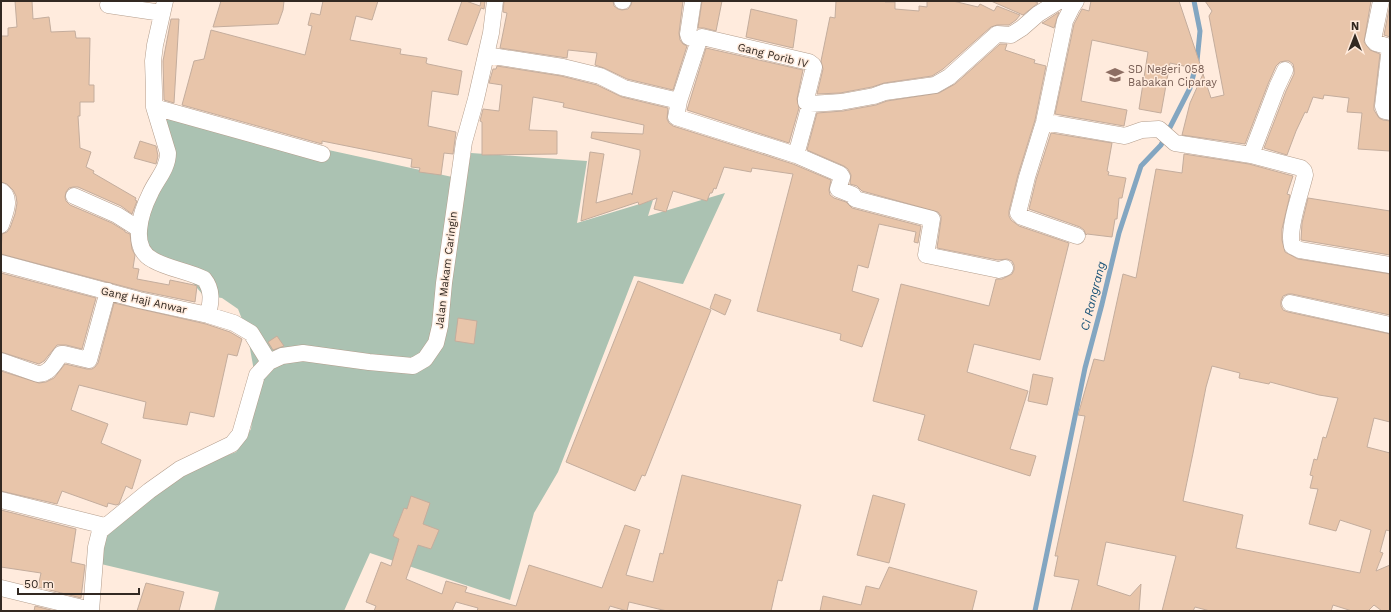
<svg xmlns="http://www.w3.org/2000/svg" width="1391" height="612" font-family="'Work Sans',sans-serif">
<rect width="100%" height="100%" fill="#ffebdd"/>
<path fill="#abc2b2" d="M155 112 466 180 471 153 587 161 577 223 653 200 648 216 725 193 683 284 634 276 558 472 534 513 510 600 370 553 344 611H214L219 592 101 564 102 533 183 472 236 452 251 429 256 382 247 332 238 309 222 298 203 295 192 282 144 262 140 213 172 168Z"/>
<g fill="none" stroke-linecap="round" stroke-linejoin="round">
<path stroke="#83a6c1" stroke-width="5" d="M1035 611 1085 368 1102 304 1119 233 1141 166 1161 145 1190 88 1197 61 1200 31 1194 1"/>
</g>
<path fill="#e8c5aa" stroke="#c4ad9d" fill-rule="evenodd" d="M15 1H32L33 19 49 17 51 32 75 31 76 38H90L89 85H94V102H80V116H78L80 148 91 152 86 167 94 171 93 173 136 198 135 200 137 201 132 214 121 206 78 187H73L69 188 66 192 65 197 66 201 70 205 112 223 125 231V232L130 234 132 249 135 255 133 268 139 269 137 279 169 285 170 280 194 285 197 286 195 302 141 291 1 254 2 234 7 232 10 228 15 214 17 203 16 196 13 190 7 184 1 182V36H8V28L17 27Z
M221 1H284L283 10 278 24 213 27Z
M323 1H378L372 20 356 16 350 40 401 49 400 54 427 58 426 63 428 64 462 71 458 95 432 91 428 126 456 132 453 154 444 153 441 175 419 172 420 168 411 167 412 159 322 141V144L182 105 194 61 204 59 211 30 305 55 312 26 308 25 311 13 320 15Z
M462 1H466L480 6 481 1H485L484 9 481 8 467 45 448 40Z
M504 1H613L614 6 618 9 622 10 628 9 631 5 632 1H683L679 33 680 40 683 44 687 46 673 90 627 79 604 68 595 65 597 53 568 50 567 58 500 48 507 13 503 12Z
M702 1H722L716 31 704 28H698Z
M836 1H885V2H895V9L919 11V6L927 7V1H953L978 7 980 4 994 11 997 6 1020 15 1016 20 1009 25H997L991 27 943 69 932 76 884 83 872 87 840 93 817 94 823 69 821 61 830 17 835 18Z
M991 1H1034L1038 3 1023 15Z
M1091 1H1179L1202 70 1170 63 1161 113 1139 109 1148 52 1092 40 1081 101 1127 110 1124 126 1055 114 1074 24 1082 9 1089 11Z
M1205 1H1371L1364 42 1370 50 1380 54 1374 105V110L1379 118 1383 120 1390 121V151L1358 149 1362 113 1347 112 1349 98 1324 95 1323 99 1313 97 1307 113 1305 112 1296 131 1287 155 1264 148 1286 91 1294 74V69L1293 64 1289 61H1285L1280 62 1276 66 1268 84 1245 144 1182 135 1190 103 1203 74 1211 98 1224 95 1209 16 1212 11Z
M1390 4V37L1384 35Z
M751 9 797 20 793 48 746 37Z
M1059 12 1054 28 1042 23 1044 22Z
M171 19H179L174 103 164 100 163 61Z
M1000 44H1007L1005 50 1035 60 1034 63 1046 66 1035 120 1018 175 1009 211V216L1011 220 1019 226 1069 243 1040 360 974 344 967 372 1028 391 1010 449 1036 456 1030 476 918 440 925 415 873 401 901 284 989 306 996 279H1002L1012 274 1014 270V265L1012 261 1007 259 998 260 937 248 941 220V216L938 212 862 191 857 186 850 184 851 175 848 169 844 166 807 150 817 113 843 111 876 105 887 101 939 93 955 84Z
M706 48 803 70 797 99 799 108 789 143 687 110Z
M497 66 561 76 597 85 622 97 668 108 667 119 669 123 673 126 793 164 831 180 829 190 830 195 834 198 846 202 852 208 921 226 918 243 914 242 916 232 879 224 868 268 858 265 852 291 879 299 862 347 840 340 841 334 757 311 793 174 752 168 751 172 724 167 716 189 714 188 712 193H710L707 201 673 191 666 212 654 209 657 198 639 205 638 202 581 221 590 152 604 154 596 203 631 193 632 195 640 155V150L591 138 592 132 643 134 644 125 563 107 564 103 533 97 529 130 557 131V154L482 155V122L480 121 483 109 499 111 502 85 489 83 493 69H496Z
M1051 133 1112 143 1107 171 1109 172 1108 175 1126 178 1122 198H1119L1117 219H1115L1112 237 1087 234 1086 235 1084 230 1080 227 1029 209 1036 180Z
M140 141 156 146 158 156 156 164 134 158Z
M1184 154 1249 164 1293 176 1287 194 1290 195 1282 229V240L1285 252 1298 259 1390 274V315L1292 294H1288L1283 296 1281 301V306L1283 310 1288 312 1390 334V422L1374 418 1367 447 1390 453V531L1386 530 1380 552 1383 553 1376 571 1390 565V611H1382L1374 605 1368 611H1352L1333 605 1331 611H1210L1195 607 1193 611H1162L1176 556 1106 542 1097 585 1130 596 1141 584 1139 611H1071L1079 580 1054 576 1058 556H1055L1085 416 1078 415 1094 359 1104 361 1123 274 1136 278 1156 169 1182 173ZM1212 366 1240 373 1239 378 1269 384 1270 382 1319 395 1338 398 1326 438 1323 437 1317 460 1314 459 1310 475 1313 476 1310 488 1318 489 1309 524 1336 531 1340 520 1371 530 1360 573 1236 548 1243 515 1183 501 1193 453 1206 387Z
M1308 198 1390 211V255L1301 240 1302 223Z
M1 273 96 298 82 349 66 345H57L44 361 39 364 1 352Z
M638 281 711 310 645 476 642 475 635 491 566 462Z
M715 294 731 300 725 315 710 308Z
M114 303 206 324 230 332 242 339 237 356 228 354 214 417 190 412 187 425 143 418 146 402 79 385 71 410 108 424 101 443 141 460 132 489 126 486 119 504 116 505 108 503 107 507 62 491 57 504 1 491V371L39 383 46 382 54 378 65 364 87 369H92L95 367 98 363Z
M458 318 477 321 474 344 455 341Z
M277 336 284 346 273 350 268 342Z
M1033 374 1053 378 1047 405 1028 401Z
M682 475 801 505 782 581 778 580 771 611H667L629 602 627 611 610 606 608 611H477L478 608 456 602 452 611H374L376 606 366 602 381 562 391 566 399 539 393 536 404 508 407 509 411 496 430 503 423 524 439 530 431 549 418 545 406 579 442 594 446 581 467 587 465 592 516 606 529 565 602 588 625 525 640 530 626 575 653 582 660 553 663 554Z
M873 495 905 504 889 563 857 555Z
M1 510 76 529 71 562 85 565 81 598 38 587 41 573 1 567Z
M889 567 977 591 972 611H820L823 596 861 605 866 586 879 589Z
M146 583 184 592 179 611H137Z
M35 606 55 611H34Z"/>
<g fill="none" stroke-linecap="round" stroke-linejoin="round">
<g stroke="#b49e8d" stroke-width="17">
<path id="street" d="M165 1 155 45 153 61 154 90V107L168 153C168 169 156 180 150 194 141 212 129 248 153 260 169 269 188 271 204 279 213 290 211 302 208 315
M622 1H623
M693 1 688 34 689 37 699 40
M1076 1 1072 7 1065 21 1044 122 1027 177 1018 213 1022 217 1077 236
M1381 1 1373 40 1376 43 1390 47 1383 106 1385 111 1390 112
M108 5 162 13
M486 55 563 67 600 76 624 88 679 101
M1285 70 1277 87 1251 155 1301 168 1304 171 1305 175C1301 192 1287 230 1292 246L1300 250 1390 265
M810 104 796 155 676 117 679 101 699 40 702 37 809 62 813 65 814 67 806 99V102L810 104 841 102 874 96 885 92 935 85 949 77 997 34 1011 35 1022 28 1038 14 1059 1
M154 107 322 154
M1044 122 1125 136 1142 130 1159 129 1175 143 1251 155
M796 155 840 174 842 177 838 189 853 195 855 199 932 219 926 255 999 270 1005 268
M1 191C13 198 4 215 1 225
M74 196 117 215 139 229
M1 263 139 300 208 315 234 323 251 333 269 362
M1290 303 1390 325
M1 361 38 374C50 374 54 363 61 354H64L89 360 108 291
M1 500 105 526
M1 588 91 610
M91 611 96 547 100 531 149 491 180 469 232 444 240 434 257 375 269 362 282 356 303 353 369 362 413 366 425 359 436 343 440 326 444 283 464 142 476 99 491 33 495 1"/>
</g>
<use href="#street" stroke="#fff" stroke-width="16"/>
</g>
<defs>
<g id="school-bare" transform="scale(1.38)"><path d="M0-5L7-2L0 1L-7-2ZM-4 1L0 2.5L4 1V4Q0 6-4 4Z" fill="#8d6e63" stroke="#ffebdd" stroke-width="2.5" paint-order="stroke"/></g>
</defs>
<g fill-rule="evenodd">
<use href="#school-bare" x="1115" y="75"/>
</g>
<g text-anchor="middle" stroke-width="3" stroke-linejoin="round" paint-order="stroke">
<g font-size="11" fill="#322922" stroke="#ffebdd">
<text transform="translate(773 55) rotate(14)" y="4">Gang Porib IV</text>
<text transform="translate(446 270) rotate(-83)" y="4">Jalan Makam Caringin</text>
<text transform="translate(144 300) rotate(13)" y="4">Gang Haji Anwar</text>
</g>
<g font-size="11" fill="#785e54" stroke="#ffebdd" text-anchor="start">
<text x="1128" y="73">SD Negeri 058<tspan x="1128" dy="13">Babakan Ciparay</tspan></text>
</g>
<g font-size="12" font-style="italic" fill="#195377" stroke="#ffebdd">
<text transform="translate(1093 296) rotate(-76)" y="4">Ci Rangrang</text>
</g>
</g>
<rect width="1391" height="612" fill="none" stroke="#322922" stroke-width="4"/>
<g transform="translate(1355 36)" stroke="#ffebdd" stroke-width="3" paint-order="stroke">
<path d="M0-3L7 15L0 10L-7 15Z" fill="#322922"/>
<text y="-6" font-size="11" font-weight="bold" text-anchor="middle" fill="#322922">N</text>
</g>
<path d="M18 588v6h121v-6" fill="none" stroke="#322922" stroke-width="2"/>
<text x="24" y="588" font-size="12" fill="#322922" stroke="#ffebdd" stroke-width="3" paint-order="stroke">50 m</text>
</svg>
